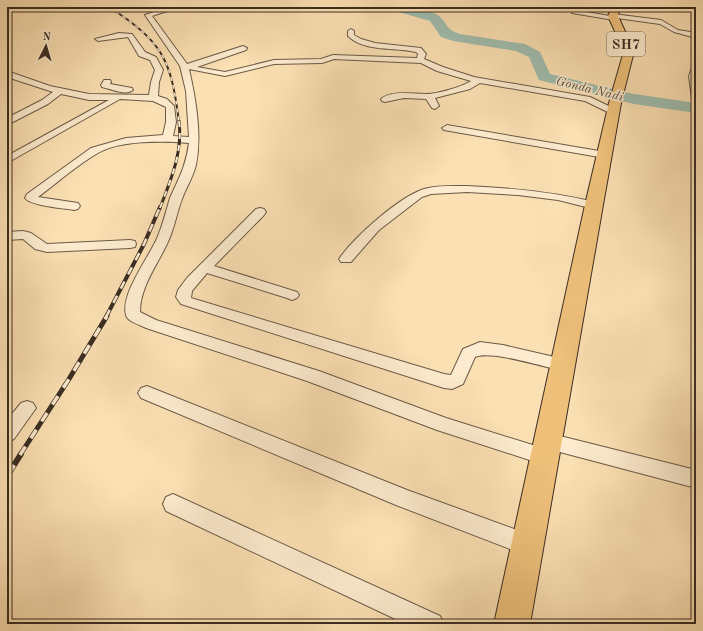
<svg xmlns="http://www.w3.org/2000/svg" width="703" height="631" font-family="'Old Standard TT',serif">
<rect width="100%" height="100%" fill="#fbe0b3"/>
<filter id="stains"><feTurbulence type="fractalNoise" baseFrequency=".005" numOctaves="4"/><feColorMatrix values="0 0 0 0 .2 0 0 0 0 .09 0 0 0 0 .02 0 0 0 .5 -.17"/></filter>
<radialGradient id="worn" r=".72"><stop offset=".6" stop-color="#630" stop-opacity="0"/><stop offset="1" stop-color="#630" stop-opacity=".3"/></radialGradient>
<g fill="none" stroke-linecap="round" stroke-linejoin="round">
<path fill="#9fbdaf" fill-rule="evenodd" d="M386 7C397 7 431 9 439 16 449 25 445 29 460 34L525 44 540 52 550 74 634 94 696 103V113L634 104 539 80 529 57 516 51 453 41 441 37 430 21 388 9Z"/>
<g stroke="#6a5a47" stroke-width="2">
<path id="minor" d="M169 7H179L152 16 187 64 243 46 247 48 246 50 197 67 225 72 274 60 321 59 333 55 417 58 418 54 416 52C394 47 364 52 348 36V31L351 29 354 31V35L361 39 375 43 421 48 426 54 424 59 443 67 474 77 590 97 617 110 619 112 617 114 614 115 585 101 480 83 470 89 435 98 439 106 435 109 432 108 426 99 404 98 385 102 382 101 381 99C391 90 414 94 426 94 438 94 461 87 471 81L437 71 421 63 334 59 322 63 274 64 225 76 189 69C196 100 202 135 196 165 193 177 186 188 182 199 177 212 175 225 170 237 160 262 140 285 140 312L156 320 319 371 446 418 552 451 555 457 552 463 545 465 437 430 307 381 146 328C140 325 127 321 126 315 120 294 150 256 158 236 163 224 166 211 170 198 179 178 186 166 189 143 164 141 120 140 98 153 77 165 57 183 38 197L78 203 80 206 78 209 74 210C63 208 31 206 25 198L27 194 91 148 126 138 163 135 166 122V107L153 101 120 99 7 163V156L109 100H89L61 94 48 104 7 125V118L42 100 53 92 13 79 7 76V71L50 86 89 94 149 95 151 82 155 70 150 60 139 56 128 37 98 41 95 39 119 33 132 34 145 52 156 57 163 70 159 82 158 96 167 99 174 106 176 122 173 136 189 137 186 91 180 66 145 15Z
M574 10 610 16 613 14 661 20 678 30 696 33V38L674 32 660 24 617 18 614 20 572 13V11Z
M693 65H696V102L692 99 689 76Z
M104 80H110L111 82 110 84 132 88 133 90C126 96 111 89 102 87L101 85Z
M447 125 605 152 610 155 605 158 444 130 442 128Z
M467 186C511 188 555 192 598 203L600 205 598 207 594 209 558 200 518 195 467 192 431 194 422 197 379 230 351 262H341L339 259C354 237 399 197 424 189 437 185 453 186 467 186Z
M260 208 264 209 266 212 264 215 214 266 297 292 299 295 297 298 292 300 287 298 207 273 192 291 191 298 444 374 451 375 463 349 480 342 503 345 563 359 569 361 571 365 569 369 563 371C544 367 491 350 475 357L463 384 452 389 444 388 181 304 176 297 178 290 187 278 256 209Z
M23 231 31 233 47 244 130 240 135 241 136 244 135 247 130 248 47 252 35 249 23 239 7 240V232Z
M147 386 407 490 528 534 536 537 539 545 536 553 528 556 396 505 141 398 138 393 141 388Z
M27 401 33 403 36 408 14 439 7 442V420L21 403Z
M548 433 696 470V488L541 447 539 441 541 435Z
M173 494 440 616 444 624H406L166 511 163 504 166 497Z"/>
</g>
<g stroke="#3a2d23" stroke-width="2">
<path id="primary" d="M612 7H620L618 16 634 51 621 103 603 205 530 624H494L585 205 609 103 624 51 608 16Z"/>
</g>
<use href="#minor" fill="#fcebce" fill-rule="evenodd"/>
<use href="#primary" fill="#eec07a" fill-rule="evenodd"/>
<g stroke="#3a2d23" stroke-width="2">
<path id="rail-far4" d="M109 7C163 42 171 59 179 122"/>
</g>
<g stroke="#3a2d23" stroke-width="3">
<path id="rail-far3" d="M160 208C171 179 183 152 179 121"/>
</g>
<g stroke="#3a2d23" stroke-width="4">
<path id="rail-far2" d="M106 317 144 244 160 207"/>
</g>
<g stroke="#3a2d23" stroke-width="5">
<path id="rail-far1" d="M20 455 69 379 107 316"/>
</g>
<g stroke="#3a2d23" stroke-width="6">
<path id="rail" d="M7 476 21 454"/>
</g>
<use href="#rail-far4" stroke="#fcebce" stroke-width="1.5" stroke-dasharray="4" stroke-linecap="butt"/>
<use href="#rail-far3" stroke="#fcebce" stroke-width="2" stroke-dasharray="6" stroke-linecap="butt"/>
<use href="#rail-far2" stroke="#fcebce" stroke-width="2.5" stroke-dasharray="8" stroke-linecap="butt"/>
<use href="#rail-far1" stroke="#fcebce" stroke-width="3.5" stroke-dasharray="10" stroke-linecap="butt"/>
<use href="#rail" stroke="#fcebce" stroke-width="4.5" stroke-dasharray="13" stroke-linecap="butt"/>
</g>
<g text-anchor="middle" stroke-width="3" stroke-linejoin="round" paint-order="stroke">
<g font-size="13" font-style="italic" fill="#535146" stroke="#fcebce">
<text transform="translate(590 88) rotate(14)" y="5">Gonda Nadi</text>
</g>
<rect fill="#fcebce" stroke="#746656" stroke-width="1" x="607" y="32" width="38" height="24" rx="3"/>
<g font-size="14" font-weight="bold" fill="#3a2d23">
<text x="626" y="49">SH7</text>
</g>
</g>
<rect width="703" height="631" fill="none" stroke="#fbe0b3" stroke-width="24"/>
<rect x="8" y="8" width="687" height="615" fill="none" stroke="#3a2d23" stroke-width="2"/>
<rect x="12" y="12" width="679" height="607" fill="none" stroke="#3a2d23"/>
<g transform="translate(46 46) rotate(5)" stroke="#fcebce" stroke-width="3" paint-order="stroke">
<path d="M0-3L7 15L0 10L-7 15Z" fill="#3a2d23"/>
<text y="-6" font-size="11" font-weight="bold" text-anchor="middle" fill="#3a2d23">N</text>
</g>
<rect width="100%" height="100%" filter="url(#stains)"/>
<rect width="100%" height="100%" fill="url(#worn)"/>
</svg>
